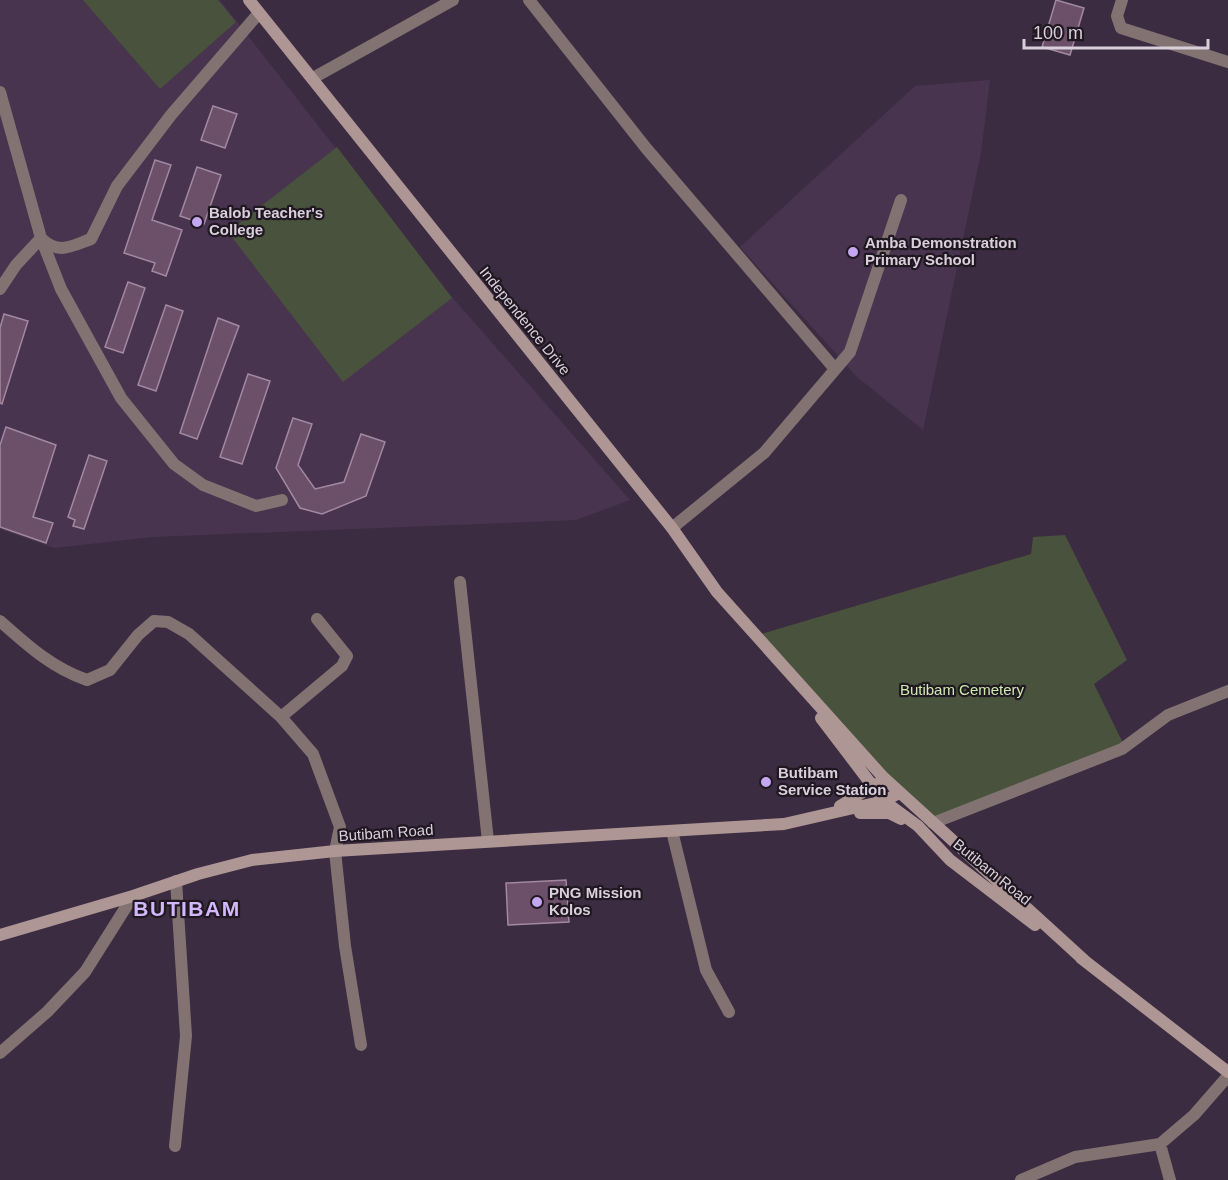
<svg xmlns="http://www.w3.org/2000/svg" width="1228" height="1180" font-family="Arial,sans-serif">
<rect width="100%" height="100%" fill="#3c2c41"/>
<path fill="#48344f" d="M0 0H220L452 297 630 500 576 520 152 537 54 548 0 529Z
M990 80 981 153 923 430 857 377 740 247 915 86Z"/>
<path fill="#48523c" d="M83 0H218L236 22 160 89Z
M337 147 452 298 343 382 228 232Z
M1065 535 1127 660 1094 684 1123 743 933 823 754 636 1031 554 1033 537Z"/>
<path fill="#6c506a" stroke="#a1899f" stroke-width="1.5" d="M1056 0 1084 8 1070 55 1042 47Z
M213 106 237 114 225 148 201 140Z
M155 160 171 165 152 220 182 230 166 276 152 271 155 263 124 253Z
M197 167 221 175 204 224 180 216Z
M128 282 145 288 123 353 105 347Z
M166 305 183 311 156 391 138 385Z
M4 314 28 321 2 404 0 403V328Z
M218 318 239 326 197 439 180 433Z
M248 374 270 381 242 464 220 457Z
M293 418 312 424 298 465 315 489 344 482 361 434 385 442 366 496 322 514 300 508 276 468Z
M6 427 56 445 33 517 53 523 46 543 0 527V445Z
M89 455 107 461 84 529 73 526 75 520 68 517Z
M566 880 569 922 508 925 506 883Z"/>
<g fill="none" stroke-linecap="round" stroke-linejoin="round">
<path stroke="#827372" stroke-width="12" d="M529 0 646 148 835 369
M1122 0 1117 16 1121 28 1228 62
M313 78 453 0
M0 92 41 238 61 289 121 398 174 464 203 485 256 506 282 500
M42 239C59 255 72 246 91 239L117 186 171 115 259 13
M0 289 16 265 41 238
M672 528 764 453 850 352 901 200
M460 582 488 841
M0 621C27 645 52 668 87 680L110 670 138 635 154 621 168 622 189 634 281 717 313 754 340 827 335 851 345 946 361 1045
M281 717 342 666 347 656 317 619
M933 823 1122 749 1168 715 1228 691
M672 831 706 970 729 1012
M0 1053 47 1012 85 972 133 896
M1160 1144 1170 1180
M175 1146 186 1036 176 881
M1021 1180 1075 1157 1160 1144 1194 1115 1228 1076"/>
<path stroke="#ae9695" stroke-width="12" d="M249 0 672 528 717 592 883 777 1085 961
M821 718 884 801 918 826 950 860 1035 925
M840 806 876 784
M860 813H889L901 819
M0 935 133 896 198 874 252 860 335 851 784 824 884 801 899 793
M1081 958 1228 1072"/>
</g>
<g fill="#c5a7f1" stroke="#1f1821" stroke-width="2">
<circle cx="197" cy="222" r="6"/>
<circle cx="853" cy="252" r="6"/>
<circle cx="766" cy="782" r="6"/>
<circle cx="537" cy="902" r="6"/>
</g>
<g text-anchor="middle" stroke-width="4.5" stroke-linejoin="round" paint-order="stroke">
<g font-size="15" font-weight="bold" fill="#d9cfdc" stroke="#1f1821" text-anchor="start">
<text x="209" y="218">Balob Teacher's<tspan x="209" dy="17">College</tspan></text>
<text x="865" y="248">Amba Demonstration<tspan x="865" dy="17">Primary School</tspan></text>
<text x="778" y="778">Butibam<tspan x="778" dy="17">Service Station</tspan></text>
<text x="549" y="898">PNG Mission<tspan x="549" dy="17">Kolos</tspan></text>
</g>
<g font-size="15" fill="#d9cfdc" stroke="#1f1821">
<text transform="translate(525 321) rotate(51)" y="5">Independence Drive</text>
<text transform="translate(386 833) rotate(-4)" y="5">Butibam Road</text>
<text transform="translate(992 872) rotate(39)" y="5">Butibam Road</text>
</g>
<g font-size="15" fill="#ceeaae" stroke="#1f1821">
<text x="962" y="695">Butibam Cemetery</text>
</g>
<g font-size="21" font-weight="bold" letter-spacing="1.5" fill="#d2b7fc" stroke="#1f1821">
<text x="187" y="916">BUTIBAM</text>
</g>
</g>
<path d="M1024 39v9h184v-9" fill="none" stroke="#d9cfdc" stroke-width="3"/>
<text x="1033" y="39" font-size="18" fill="#d9cfdc" stroke="#1f1821" stroke-width="4.5" paint-order="stroke">100 m</text>
</svg>
